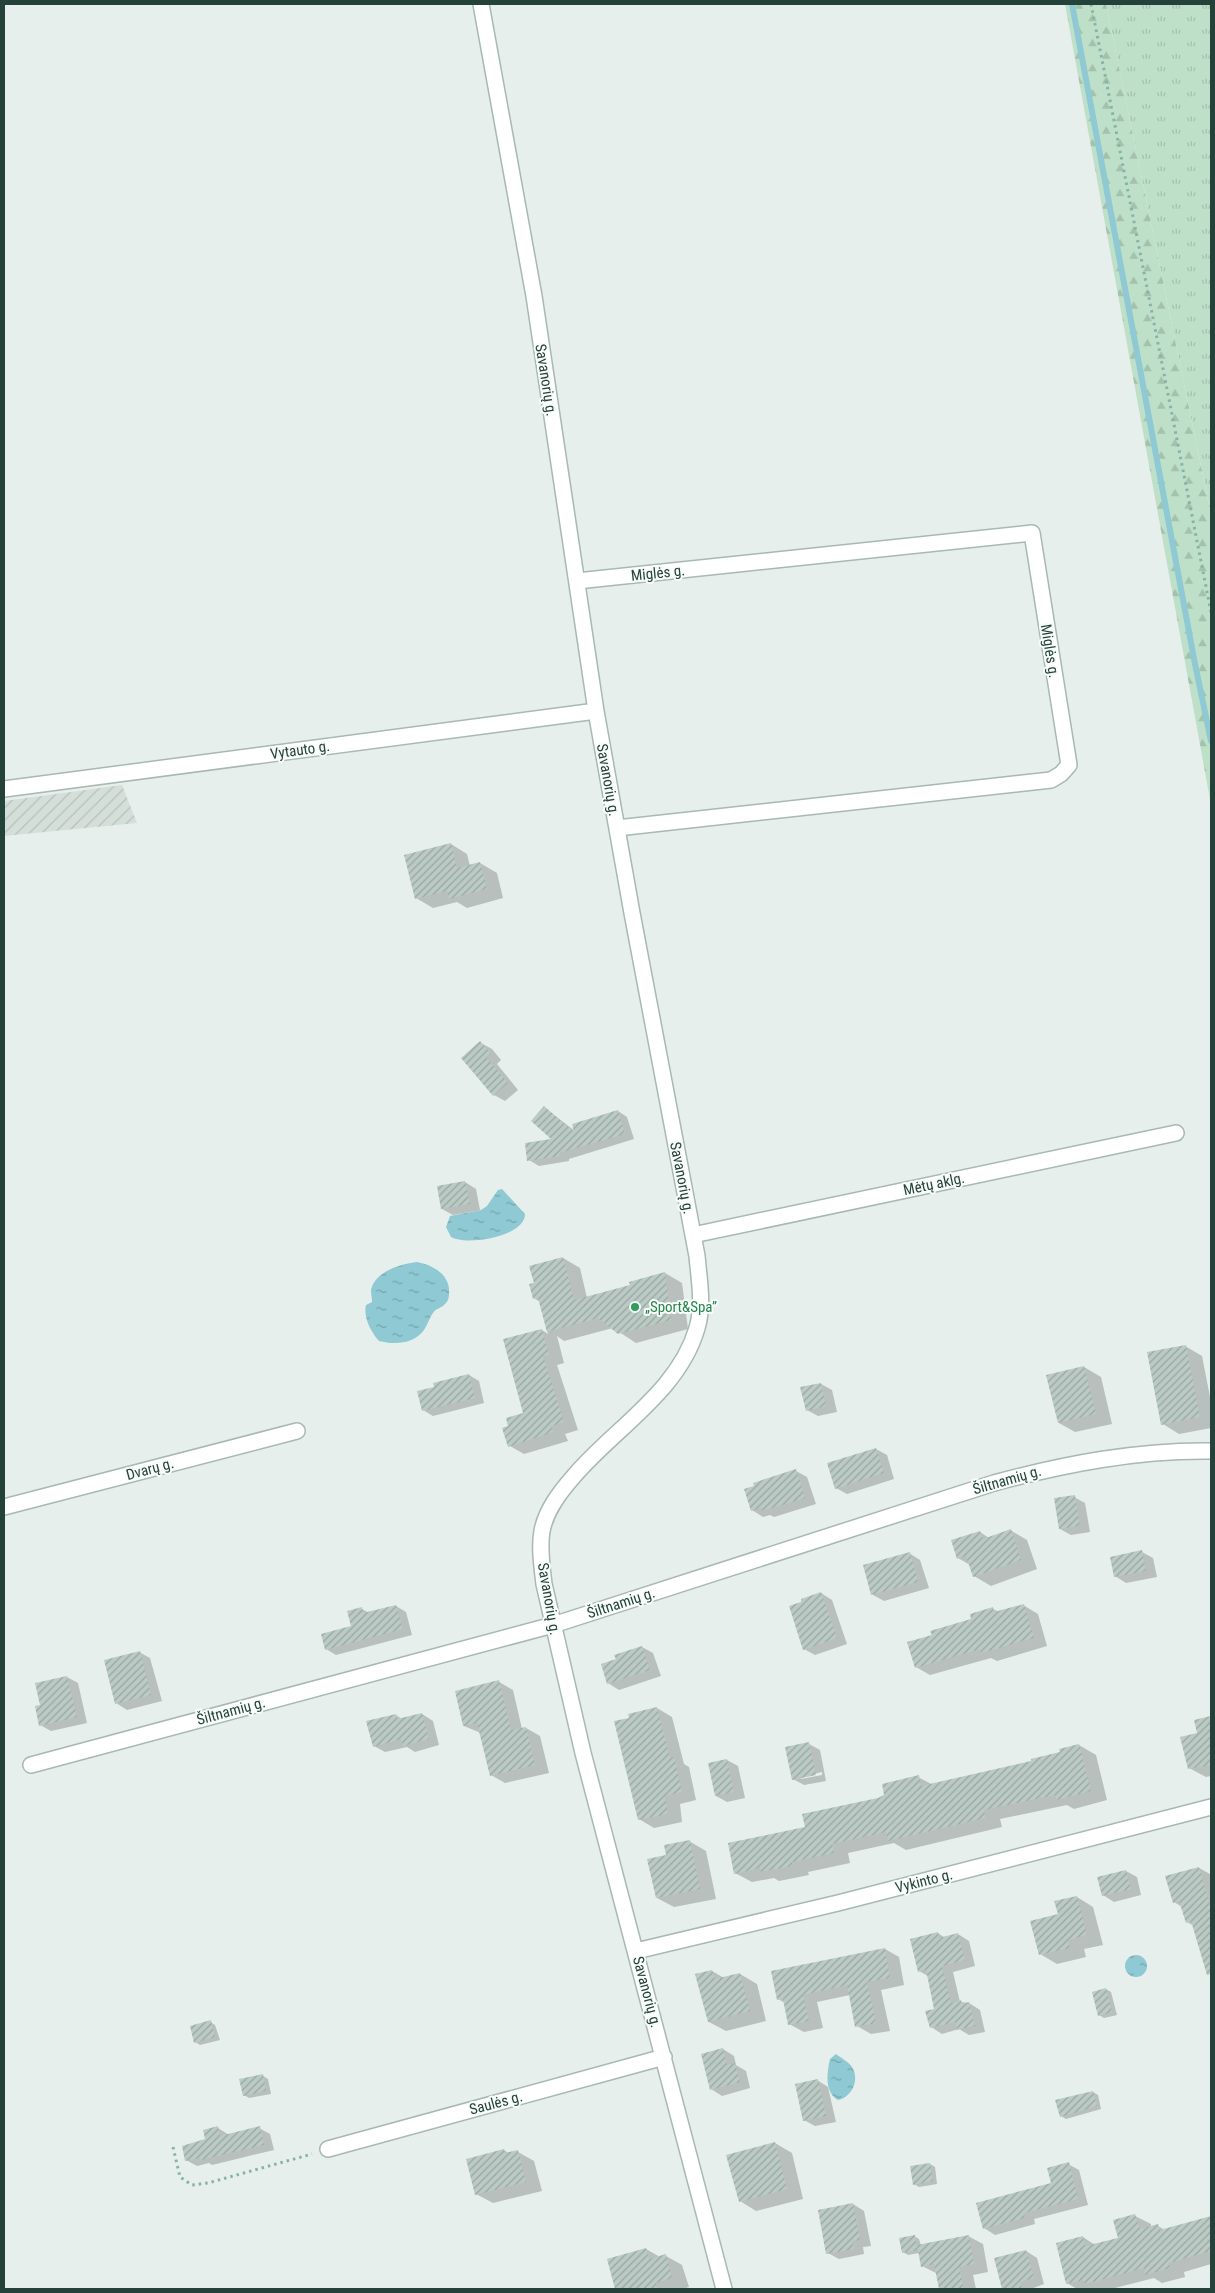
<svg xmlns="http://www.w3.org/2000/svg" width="1215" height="2293" font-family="'Roboto Condensed',sans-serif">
<defs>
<pattern id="industrial-furrows" width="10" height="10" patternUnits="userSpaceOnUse" patternTransform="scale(1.25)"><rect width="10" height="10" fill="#d4dfda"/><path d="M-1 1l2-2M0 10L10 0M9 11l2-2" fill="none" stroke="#b6c1bc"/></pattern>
<pattern id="grass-tufts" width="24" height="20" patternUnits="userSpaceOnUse" patternTransform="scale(1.25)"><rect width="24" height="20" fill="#bfe0c8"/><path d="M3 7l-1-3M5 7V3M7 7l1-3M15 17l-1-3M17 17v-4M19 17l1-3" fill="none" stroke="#a4c1ad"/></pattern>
<pattern id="forest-firs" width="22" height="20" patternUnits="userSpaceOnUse" patternTransform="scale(1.25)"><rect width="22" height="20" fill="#bfe0c8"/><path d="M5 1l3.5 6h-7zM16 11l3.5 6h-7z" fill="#a4c1ad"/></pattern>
<pattern id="water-ripples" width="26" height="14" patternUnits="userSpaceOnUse" patternTransform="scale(1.25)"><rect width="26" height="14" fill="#8ec9d4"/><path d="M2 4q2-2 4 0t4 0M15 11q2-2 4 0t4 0" fill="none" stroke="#74a5ad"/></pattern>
<pattern id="building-hatch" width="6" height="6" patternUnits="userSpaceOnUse" patternTransform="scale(1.25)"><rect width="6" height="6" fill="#bbcac4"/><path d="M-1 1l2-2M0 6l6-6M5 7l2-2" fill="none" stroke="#98a6a0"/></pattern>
</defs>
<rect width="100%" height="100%" fill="#e6efeb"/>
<path fill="url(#industrial-furrows)" d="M122 785 137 823 4 836V801Z"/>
<path fill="url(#grass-tufts)" d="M1106 4H1211V515Z"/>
<path fill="url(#forest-firs)" d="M1065 4H1106L1211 515V805Z"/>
<path fill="url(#water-ripples)" d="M502 1189 525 1214C525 1237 466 1246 451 1237L446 1227 450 1216 481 1210 487 1206 498 1190Z
M417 1262C433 1265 451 1275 449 1294 449 1297 448 1302 445 1304 442 1308 436 1308 433 1313 429 1318 428 1324 424 1330 414 1344 395 1345 379 1341 371 1332 363 1317 366 1305L372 1302C372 1298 371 1294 371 1290 375 1271 401 1264 417 1262Z
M1125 1966a11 11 0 1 1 22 0a11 11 0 1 1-22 0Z
M836 2054C841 2058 849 2062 852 2067 860 2080 852 2097 838 2100 824 2092 827 2072 830 2059Z"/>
<path fill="#0003" fill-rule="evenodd" d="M451 844 467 854 470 866 480 863 497 873 503 898 467 908 457 902 433 908 416 898Z
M481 1043 492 1049 501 1060 497 1064 518 1090 505 1101 494 1095Z
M545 1108 575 1131 618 1111 627 1117 634 1139 569 1159V1161L539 1166 529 1160 554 1140Z
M465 1182 476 1189 480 1210 453 1215 442 1209Z
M563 1258 580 1268 587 1298 632 1286 665 1273 682 1283 688 1329 636 1343 613 1328 564 1341 557 1336 564 1363 557 1365 578 1430 565 1434 568 1441 524 1454 510 1446V1427L525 1413 504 1340 542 1330 548 1334 540 1302 534 1298 535 1284Z
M1185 1346 1202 1356 1211 1402V1428L1179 1434 1163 1424Z
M1084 1367 1101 1377 1112 1424 1075 1432 1059 1423Z
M469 1375 479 1381 484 1403 433 1416 423 1410Z
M821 1384 832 1390 837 1412 818 1416 807 1410Z
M876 1449 887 1455 894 1479 847 1494 836 1488Z
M796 1471 807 1477 816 1504 774 1517 770 1515 763 1517 752 1510Z
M1074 1497 1085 1503 1090 1532 1071 1535 1060 1529Z
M1010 1530 1027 1540 1037 1569 991 1586 974 1576 970 1565 958 1558 980 1532 989 1538Z
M1142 1552 1153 1558 1157 1577 1126 1583 1115 1576Z
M909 1553 920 1560 929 1588 884 1601 873 1595 864 1566Z
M821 1593 832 1600 847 1644 815 1655 804 1649Z
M1023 1605 1038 1614 1047 1646 997 1661 991 1658 930 1675 916 1667 933 1636 973 1620 993 1609 999 1612Z
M396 1606 406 1612 412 1635 336 1655 326 1649 352 1627 362 1609 369 1613Z
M642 1647 653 1653 661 1676 619 1690 608 1683 618 1659Z
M139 1652 150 1658 162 1701 127 1710 116 1703Z
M67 1677 78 1683 87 1723 51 1731 40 1725 42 1706Z
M499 1682 513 1690 522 1729 526 1728 540 1736 549 1773 505 1783 491 1775 481 1733 464 1726Z
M657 1708 672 1717 684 1764 689 1767 696 1800 680 1804 682 1822 654 1828 639 1819 631 1718Z
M422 1714 433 1721 439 1745 415 1752 407 1747 385 1752 374 1746 396 1715 402 1719Z
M1211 1717V1776L1206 1777 1189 1768 1199 1734 1196 1721Z
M809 1744 820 1750 826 1781 804 1785 793 1779ZM822 1772V1775L801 1779V1777Z
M1079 1745 1096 1755 1107 1800 1074 1809 1067 1805 1000 1819 1002 1827 906 1850 894 1843 848 1853 850 1863 808 1872 809 1875 779 1881 774 1878 752 1882 735 1873 806 1828 878 1799 918 1777 933 1785 1033 1762Z
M727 1760 738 1766 745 1798 727 1802 716 1796Z
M689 1841 706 1851 716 1899 674 1907 657 1898 667 1856Z
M1199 1868 1210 1874 1211 1880V1957L1194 1926 1187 1922 1182 1907 1174 1902Z
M1126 1871 1137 1877 1141 1895 1114 1902 1103 1895Z
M1077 1897 1093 1907 1103 1945 1084 1949 1086 1957 1057 1964 1040 1954 1059 1915Z
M938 1933 945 1938 958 1934 969 1941 975 1966 953 1972 960 2002 969 2003 980 2010 985 2032 969 2035 959 2029 942 2034 931 2027 936 2010 928 1976 919 1971Z
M885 1949 899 1957 904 1985 881 1990 890 2031 871 2034 857 2026 850 1995 817 2002 823 2028 804 2032 789 2024 785 2003 778 1999Z
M712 1971 724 1978 740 1974 757 1984 766 2021 726 2031 709 2022Z
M1106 1989 1111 1992 1117 2015 1104 2018 1099 2015Z
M210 2022 215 2025 220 2040 200 2045 195 2042Z
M723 2049 734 2056 736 2065 746 2071 750 2088 722 2096 711 2089Z
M263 2076 268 2079 271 2094 249 2098 244 2095Z
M817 2080 828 2087 836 2122 815 2126 804 2120Z
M1093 2092 1098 2095 1101 2109 1066 2119 1061 2116Z
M218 2128 229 2135 259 2128 270 2134 274 2150 212 2165 209 2163 197 2166 186 2160Z
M775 2143 792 2153 803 2199 756 2211 740 2201Z
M504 2150 510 2154 518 2152 534 2161 542 2191 493 2203 476 2194Z
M930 2164 935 2167 937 2184 919 2187 914 2184Z
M1068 2164 1079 2170 1088 2205 1034 2219 1035 2224 995 2235 984 2228 1053 2184Z
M853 2204 864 2211 871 2246 863 2247 864 2254 839 2259 828 2253Z
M1135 2216 1151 2224V2228L1158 2226 1165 2230 1211 2217V2264L1184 2272 1185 2277 1162 2283 1154 2278 1111 2289H1077L1067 2283 1083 2237 1095 2245 1119 2238Z
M914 2236 919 2239 921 2246 968 2236 983 2244 988 2272 973 2275 976 2289H940L938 2274 922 2266 919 2253 908 2255 903 2252Z
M646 2249 660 2257 666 2256 682 2265 689 2287 682 2289H617L608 2259Z
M1026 2251 1037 2258 1044 2284 1031 2289H1003L995 2259Z"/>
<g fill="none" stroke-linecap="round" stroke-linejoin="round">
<path stroke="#8ec9d4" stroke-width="6" d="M1072 4 1195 664 1211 741"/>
</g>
<path fill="url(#building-hatch)" d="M451 843 457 868 480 862 487 889 449 899 447 891 415 899 404 855Z
M480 1041 491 1054 486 1057 508 1083 493 1096 461 1058Z
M544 1106 574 1132 572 1124 618 1110 625 1134 559 1153 560 1156 527 1161 525 1143 551 1139 531 1121Z
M465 1181 470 1204 441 1209 437 1186Z
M563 1257 574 1300 630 1285 629 1282 665 1272 671 1320 618 1334 598 1318 547 1332 538 1298 533 1299 529 1284 534 1283 529 1266Z
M542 1329 549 1355 543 1356 564 1422 551 1426 553 1432 508 1447 502 1428 508 1426 506 1418 523 1413 503 1339Z
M1186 1345 1200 1417 1161 1425 1147 1352Z
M1084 1366 1096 1414 1058 1423 1046 1375Z
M469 1374 475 1398 422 1411 417 1391 434 1387 433 1383Z
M821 1383 826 1406 806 1411 800 1387Z
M876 1448 884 1473 835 1489 827 1463Z
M796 1469 805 1498 762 1511 761 1508 751 1511 744 1489 754 1486 753 1483Z
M1075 1495 1080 1526 1059 1529 1054 1498Z
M1011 1529 1021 1560 973 1577 966 1556 957 1559 951 1540 980 1531 983 1539Z
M1142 1550 1146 1571 1114 1577 1110 1557Z
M910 1552 918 1582 871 1595 863 1565Z
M821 1592 837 1638 803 1650 789 1606 801 1602V1599Z
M1024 1604 1034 1638 981 1653 980 1649 915 1668 907 1642 932 1635 930 1631 971 1619 970 1614 993 1607 994 1612Z
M396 1605 403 1629 325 1650 321 1634 351 1626 347 1611 362 1607 363 1613Z
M642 1646 650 1670 607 1684 601 1664 616 1659 614 1655Z
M140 1651 151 1695 115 1704 104 1660Z
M67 1676 77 1717 39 1726 35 1706 40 1705 35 1683Z
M499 1680 511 1730 526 1727 535 1765 490 1776 477 1723 463 1726 455 1691Z
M657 1707 670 1758 674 1757 682 1792 665 1796 668 1814 638 1820 614 1721 629 1718 628 1714Z
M422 1713 429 1739 403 1746 401 1739 373 1747 366 1721 396 1714 397 1719Z
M1211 1716V1765L1188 1769 1180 1737 1197 1733 1194 1720Z
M809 1742 816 1775 792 1780 785 1747Z
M1079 1744 1091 1791 1056 1800 1055 1795 984 1810 985 1818 888 1841 886 1832 832 1844 834 1853 792 1862V1866L761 1872 760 1868 734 1874 728 1843 805 1827 802 1814 878 1798 884 1795 882 1784 919 1775 921 1786 1031 1761V1759L1060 1752 1059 1749Z
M727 1759 734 1792 715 1796 708 1763Z
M690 1840 700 1889 656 1898 647 1859 666 1855 664 1845Z
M1199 1867 1211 1909V1974L1207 1975 1191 1921 1186 1923 1179 1901 1173 1903 1165 1876Z
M1126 1870 1131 1889 1102 1896 1097 1877Z
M1077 1896 1087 1935 1068 1940 1070 1948 1039 1955 1030 1921 1058 1914 1054 1901Z
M938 1932 939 1938 958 1933 965 1960 942 1966 951 2003 961 2000 962 2004 969 2002 975 2026 957 2030 955 2022 930 2028 925 2011 934 2009 926 1970 918 1972 910 1939Z
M885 1948 890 1978 867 1982 876 2023 855 2027 847 1985 803 1995 809 2021 788 2025 783 1999 777 2000 771 1971Z
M712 1970 715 1979 740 1973 750 2011 708 2022 695 1974Z
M1106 1988 1112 2012 1098 2016 1092 1992Z
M211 2020 215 2037 194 2043 190 2026Z
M723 2048 727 2065 735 2063 740 2082 710 2090 701 2054Z
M263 2074 266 2091 243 2096 239 2079Z
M818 2079 826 2116 803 2121 795 2084Z
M1093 2091 1097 2106 1060 2117 1055 2100Z
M218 2126 220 2136 260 2126 264 2145 200 2160V2158L185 2161 182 2146 205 2139 203 2130Z
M775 2142 787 2189 739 2202 726 2155Z
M504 2149 505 2153 518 2150 526 2182 475 2195 466 2159Z
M1069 2162 1078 2199 1024 2213 1025 2218 983 2229 976 2203 1051 2183 1047 2168Z
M930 2163 933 2181 913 2185 910 2166Z
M853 2203 860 2240 852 2241 854 2249 826 2254 818 2210Z
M1135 2214 1140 2229 1158 2224 1160 2230 1211 2216V2251L1169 2263 1170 2268 1145 2275 1144 2268 1085 2284 1084 2280 1066 2284 1056 2243 1083 2236 1085 2246 1118 2238 1113 2220Z
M915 2235 917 2250 902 2253 899 2238Z
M969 2235 974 2264 959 2267 964 2289H939L934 2264 921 2267 917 2245Z
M646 2248 649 2259 666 2254 672 2278 656 2283 657 2289H615L607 2259Z
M1026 2250 1034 2278 1020 2282 1022 2289H1002L994 2258Z"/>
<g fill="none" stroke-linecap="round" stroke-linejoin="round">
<g stroke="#a8b8b2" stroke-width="18">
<path id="minor" d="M481 4 534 296 596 711 632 913 697 1256C699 1279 704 1305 697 1328 679 1391 615 1428 574 1476 560 1492 546 1510 542 1531 539 1548 542 1567 544 1584L583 1753 724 2289
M577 581 1032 533 1069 765 1061 774 1051 780 617 828
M4 789 596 711
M693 1235 1176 1133
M4 1507 297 1431
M31 1765 553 1625 994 1483C1065 1464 1137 1450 1211 1451
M636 1951 838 1903 1211 1807
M328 2149 664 2057"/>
</g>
<path stroke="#86b3a5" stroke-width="3" stroke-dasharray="2.5 4" stroke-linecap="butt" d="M1091 4 1211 612
M173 2147 180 2177 192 2185 208 2183 312 2154"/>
<use href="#minor" stroke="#fff" stroke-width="15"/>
</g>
<circle fill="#2e9e5b" stroke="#f7fbf9" stroke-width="2" cx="635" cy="1307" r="5"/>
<g text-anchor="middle" stroke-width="4" stroke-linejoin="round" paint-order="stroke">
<g font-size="15" fill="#24423a" stroke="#f7fbf9">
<text transform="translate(546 380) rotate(81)" y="5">Savanorių g.</text>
<text transform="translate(658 573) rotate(-6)" y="5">Miglės g.</text>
<text transform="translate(1050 651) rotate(81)" y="5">Miglės g.</text>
<text transform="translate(300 750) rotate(-8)" y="5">Vytauto g.</text>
<text transform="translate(608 780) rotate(80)" y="5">Savanorių g.</text>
<text transform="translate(682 1178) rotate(79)" y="5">Savanorių g.</text>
<text transform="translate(934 1184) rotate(-12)" y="5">Mėtų aklg.</text>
<text transform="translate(150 1469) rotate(-15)" y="5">Dvarų g.</text>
<text transform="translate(1007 1480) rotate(-16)" y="5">Šiltnamių g.</text>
<text transform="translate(549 1599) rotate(80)" y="5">Savanorių g.</text>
<text transform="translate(621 1603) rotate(-18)" y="5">Šiltnamių g.</text>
<text transform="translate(231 1711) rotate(-15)" y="5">Šiltnamių g.</text>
<text transform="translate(924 1881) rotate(-14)" y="5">Vykinto g.</text>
<text transform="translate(647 1992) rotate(75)" y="5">Savanorių g.</text>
<text transform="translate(496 2103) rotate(-15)" y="5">Saulės g.</text>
</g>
<g font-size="15" fill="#27864d" stroke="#f7fbf9" text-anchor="start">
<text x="645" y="1312">„Sport&amp;Spa”</text>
</g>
</g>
<rect width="1215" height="2293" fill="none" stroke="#24423a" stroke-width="10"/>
</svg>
